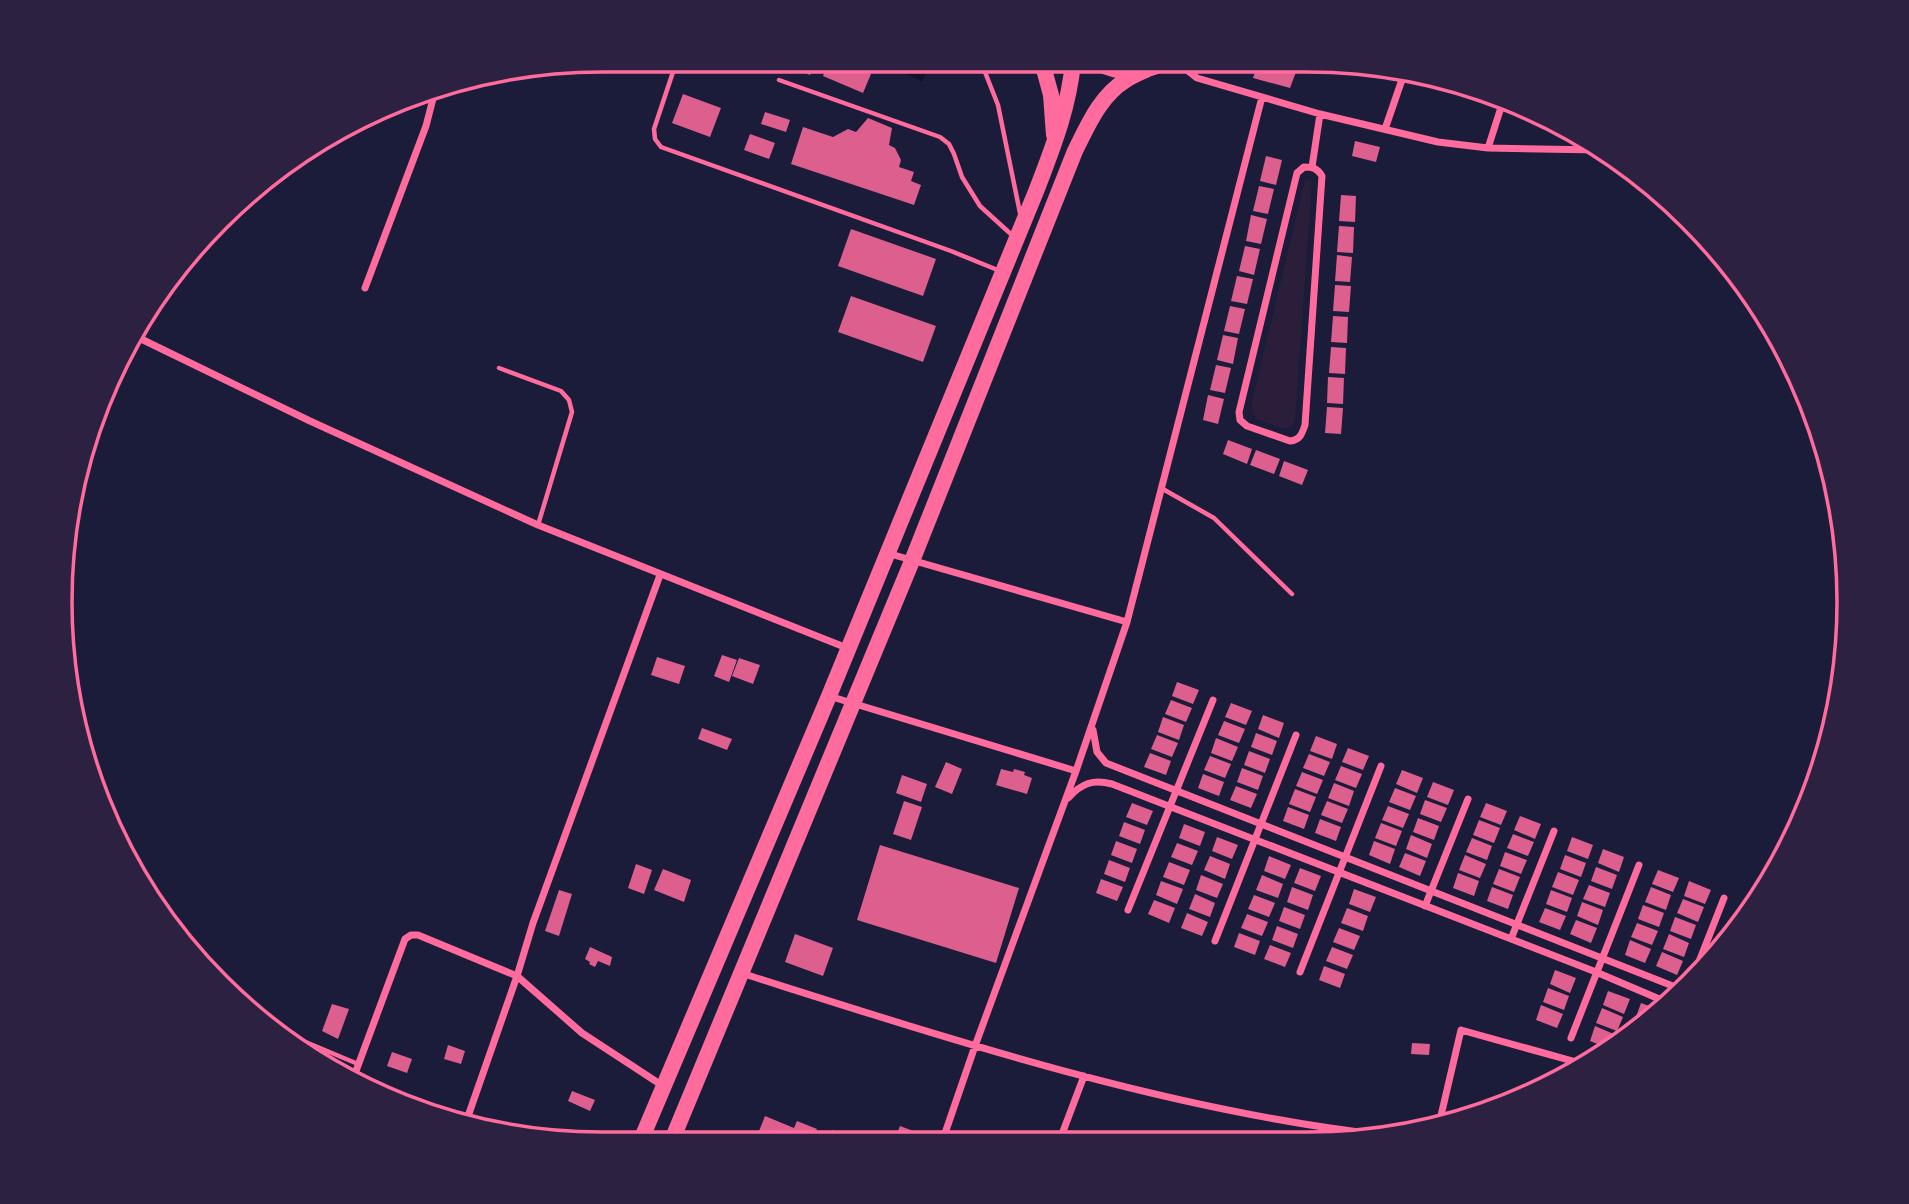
<svg xmlns="http://www.w3.org/2000/svg" width="1909" height="1204" font-family="Karla,sans-serif">
<rect width="100%" height="100%" fill="#1b1b3a"/>
<path fill="#2a1e3b" d="M1309 179 1312 182 1295 419 1291 427 1283 429 1257 419 1253 414 1251 405 1305 181Z"/>
<path fill="#12122b" d="M883 61H932L922 82Z"/>
<path fill="#dd5f8e" d="M706 60H722L720 67 705 64Z
M777 61H816L810 75Z
M829 61H842L871 74 863 93 823 76Z
M1258 63 1280 64H1299L1290 88 1253 78Z
M683 94 721 108 710 137 672 123Z
M765 112 790 120 786 132 761 124Z
M868 118 892 128 889 145 895 148 901 160 899 167 914 172 911 181 921 185 914 205 791 164 803 127 833 137 848 129 856 132Z
M750 134 775 143 769 159 744 150Z
M1355 141 1380 147 1376 162 1352 156Z
M1266 156 1282 160 1276 185 1260 181Z
M1259 186 1274 189 1268 214 1253 211Z
M1341 195 1356 196 1355 222 1339 221Z
M1251 215 1267 219 1261 244 1246 241Z
M1339 226 1354 227 1353 253 1337 252Z
M851 229 936 259 923 296 838 266Z
M1245 246 1260 249 1254 275 1239 271Z
M1337 255 1352 257 1350 282 1335 281Z
M1237 276 1253 279 1247 304 1231 301Z
M1335 285 1351 286 1349 312 1333 311Z
M851 296 936 326 923 362 838 332Z
M1230 306 1245 309 1239 334 1224 331Z
M1333 316 1348 317 1347 343 1331 342Z
M1223 335 1238 338 1233 364 1217 360Z
M1331 347 1346 348 1345 374 1329 373Z
M1216 365 1231 368 1225 393 1210 390Z
M1328 377 1344 378 1343 404 1327 403Z
M1208 395 1224 399 1218 424 1203 420Z
M1327 407 1343 408 1341 434 1325 433Z
M1228 440 1252 449 1247 464 1223 454Z
M1256 450 1280 459 1274 474 1250 465Z
M1284 461 1308 470 1302 485 1279 476Z
M722 655 737 660 729 682 714 676Z
M657 657 685 666 679 684 651 675Z
M739 658 760 665 753 684 732 676Z
M1177 682 1199 690 1193 704 1172 696Z
M1171 700 1192 708 1186 722 1165 714Z
M1231 703 1252 711 1246 725 1225 717Z
M1263 715 1284 723 1279 738 1258 729Z
M1163 717 1184 725 1179 740 1158 732Z
M1224 721 1245 729 1239 743 1218 735Z
M702 728 732 739 727 750 698 739Z
M1256 733 1277 741 1272 755 1251 747Z
M1157 735 1178 743 1172 757 1151 749Z
M1316 736 1337 744 1332 759 1310 751Z
M1216 738 1238 747 1232 761 1211 753Z
M1348 748 1369 756 1363 770 1342 762Z
M1249 751 1270 759 1265 773 1244 765Z
M1150 753 1171 761 1166 775 1144 767Z
M1309 754 1330 762 1324 776 1303 768Z
M1210 756 1231 764 1225 778 1204 770Z
M946 762 962 769 952 794 935 787Z
M1341 766 1362 774 1356 788 1335 780Z
M1242 768 1263 776 1258 790 1237 782Z
M1001 769 1013 772 1014 769 1025 772 1024 775 1032 778 1027 794 996 785Z
M1402 770 1423 778 1417 793 1396 784Z
M1302 772 1323 780 1317 794 1296 786Z
M1203 774 1224 782 1219 796 1198 788Z
M902 775 927 784 921 802 896 793Z
M1433 782 1454 790 1448 805 1427 797Z
M1334 783 1354 791 1349 806 1328 798Z
M1236 786 1257 794 1251 808 1230 800Z
M1395 788 1416 796 1410 810 1389 802Z
M1295 789 1316 797 1310 812 1289 804Z
M1425 800 1447 808 1441 822 1420 814Z
M904 801 922 807 911 840 893 834Z
M1327 801 1348 809 1342 823 1321 815Z
M1132 803 1153 811 1147 825 1126 817Z
M1486 803 1507 811 1501 825 1480 817Z
M1388 806 1409 814 1403 828 1382 820Z
M1288 807 1309 815 1304 829 1283 821Z
M1520 816 1541 824 1535 839 1514 830Z
M1418 818 1439 826 1434 840 1413 832Z
M1320 819 1341 827 1336 841 1315 833Z
M1479 820 1500 828 1494 843 1473 835Z
M1124 822 1145 830 1140 844 1119 836Z
M1381 823 1402 831 1396 846 1375 838Z
M1184 824 1205 832 1200 846 1179 838Z
M1513 834 1534 842 1528 856 1507 848Z
M1411 835 1432 844 1427 858 1406 849Z
M1217 837 1238 845 1232 859 1212 851Z
M1572 837 1593 845 1588 859 1567 851Z
M1472 838 1492 846 1487 860 1466 852Z
M1116 841 1137 849 1132 863 1111 855Z
M1374 841 1395 849 1390 864 1369 855Z
M1177 843 1198 851 1192 865 1171 857Z
M880 845 1019 888 996 963 857 920Z
M1603 849 1624 857 1619 872 1598 863Z
M1505 852 1527 860 1521 874 1500 866Z
M1405 853 1426 861 1420 876 1399 867Z
M1465 855 1486 864 1480 878 1459 870Z
M1565 855 1586 863 1581 877 1560 869Z
M1210 856 1230 864 1225 879 1204 870Z
M1269 856 1291 865 1285 879 1264 871Z
M1109 860 1130 868 1125 882 1104 874Z
M1169 862 1190 870 1184 885 1163 877Z
M636 864 652 870 644 894 628 888Z
M1596 867 1617 875 1612 889 1591 881Z
M1300 868 1321 876 1315 891 1294 883Z
M663 869 691 880 684 902 654 890Z
M1499 869 1520 877 1514 892 1493 884Z
M1658 870 1679 878 1673 892 1652 884Z
M1558 872 1579 880 1573 895 1552 887Z
M1458 873 1479 881 1474 896 1453 888Z
M1201 875 1223 884 1217 898 1196 890Z
M1262 875 1283 884 1278 898 1256 890Z
M1101 879 1123 887 1117 901 1096 893Z
M1161 881 1183 889 1177 904 1156 895Z
M1689 881 1711 890 1705 904 1684 896Z
M1589 885 1610 893 1605 907 1583 899Z
M1292 887 1313 895 1308 910 1287 902Z
M1492 887 1513 895 1508 909 1487 901Z
M1651 887 1671 895 1666 910 1645 902Z
M1354 889 1376 897 1370 912 1349 904Z
M559 890 572 894 559 936 545 931Z
M1551 890 1572 898 1567 912 1546 904Z
M1195 894 1215 903 1210 917 1189 909Z
M1254 895 1275 903 1269 917 1248 909Z
M1683 899 1704 907 1698 922 1677 913Z
M1154 900 1175 908 1169 923 1148 914Z
M1582 902 1603 910 1598 925 1577 916Z
M1643 905 1664 913 1659 927 1638 919Z
M1284 907 1305 915 1300 929 1279 921Z
M1347 908 1368 916 1363 931 1341 923Z
M1545 908 1566 916 1560 930 1539 922Z
M1187 913 1208 922 1202 936 1181 928Z
M1247 914 1268 922 1262 936 1241 928Z
M1675 917 1696 925 1691 939 1670 931Z
M1576 920 1597 928 1591 943 1570 934Z
M1637 923 1658 931 1652 945 1631 937Z
M1277 926 1298 934 1293 948 1272 940Z
M1339 928 1360 936 1354 950 1333 942Z
M1239 933 1260 941 1255 955 1234 947Z
M795 934 833 948 823 976 785 962Z
M1669 934 1689 943 1684 957 1663 949Z
M1630 940 1651 949 1645 963 1625 955Z
M1270 945 1291 953 1285 967 1264 959Z
M590 947 612 957 610 966 598 961 595 967 589 964 590 962 585 959Z
M1332 947 1353 955 1347 969 1326 961Z
M1662 952 1683 961 1677 975 1656 966Z
M1324 966 1345 974 1340 988 1319 980Z
M1555 970 1576 978 1570 993 1550 984Z
M1548 988 1569 996 1564 1010 1543 1002Z
M1608 991 1630 999 1624 1014 1603 1005Z
M1641 1003 1663 1011 1648 1022 1636 1017Z
M332 1004 349 1009 338 1039 322 1031Z
M1541 1005 1563 1014 1557 1028 1536 1020Z
M1602 1008 1623 1017 1617 1031 1596 1023Z
M1634 1020 1645 1024 1628 1036Z
M1595 1026 1616 1035 1610 1049 1590 1041Z
M1412 1043 1430 1044 1429 1055 1411 1054Z
M448 1045 465 1051 461 1064 444 1059Z
M392 1052 412 1059 407 1073 387 1066Z
M572 1091 595 1100 590 1111 568 1101Z
M765 1116 794 1128 797 1121 817 1129 814 1135 828 1141 832 1130 849 1137 851 1135 867 1141H755Z
M900 1126 916 1132 913 1142 894 1141Z"/>
<g fill="none" stroke-linecap="round" stroke-linejoin="round">
<path stroke="#ff6b9d" stroke-width="4.5" d="M677 60 654 129 655 139 661 147 951 251 1000 271
M981 62 998 105 1020 213
M779 80 940 137 949 144 954 154 962 177 980 206 1013 236
M499 368 561 391 569 400 572 412 538 525
M1161 488 1214 518 1292 594
M265 1025 358 1064"/>
<path stroke="#ff6b9d" stroke-width="7" d="M1178 63 1197 78 1320 114 1438 142 1488 148 1600 150
M1385 129 1405 71
M1488 148 1504 98
M1304 167C1313 167 1317 168 1322 176L1305 425C1302 434 1300 440 1290 441L1247 426 1240 420 1239 412 1297 173Z
M1312 167 1320 114
M365 288 426 126 436 87
M137 337 310 421 538 525 847 648
M887 553 1127 622
M829 696 1076 771
M1093 730 1097 752 1106 763 1683 990
M1068 798C1082 783 1093 779 1112 784L1596 972 1671 1004
M1425 906 1468 799
M1128 910 1213 700
M1511 939 1554 831
M1215 941 1296 735
M1300 972 1381 766
M741 973C950 1039 1164 1110 1383 1135
M1691 982 1724 898
M1571 1038 1639 865
M353 1079 405 939 411 935H418L517 976 582 1033 663 1086
M466 1122 517 976 533 923 660 575
M1439 1124 1461 1030 1587 1065
M942 1142 975 1046 1076 771 1127 622 1262 97
M1059 1142 1084 1076"/>
<path stroke="#ff6b9d" stroke-width="16" d="M1042 62 1051 95 1054 135
M1096 62C1118 74 1141 74 1163 63
M641 1140 829 696 1037 189C1053 147 1069 107 1073 62
M672 1140 912 561 1075 151C1088 125 1100 96 1126 80 1132 76 1139 73 1146 70"/>
</g>
<path d="M0 0H1909V1204H0ZM602 72H1307A530 530 0 0 1 1837 602V602A530 530 0 0 1 1307 1132H602A530 530 0 0 1 72 602V602A530 530 0 0 1 602 72Z" fill="#2d2142" fill-rule="evenodd"/>
<path fill="none" stroke="#ff6b9d" stroke-width="3.5" d="M602 72H1307A530 530 0 0 1 1837 602V602A530 530 0 0 1 1307 1132H602A530 530 0 0 1 72 602V602A530 530 0 0 1 602 72Z"/>
</svg>
